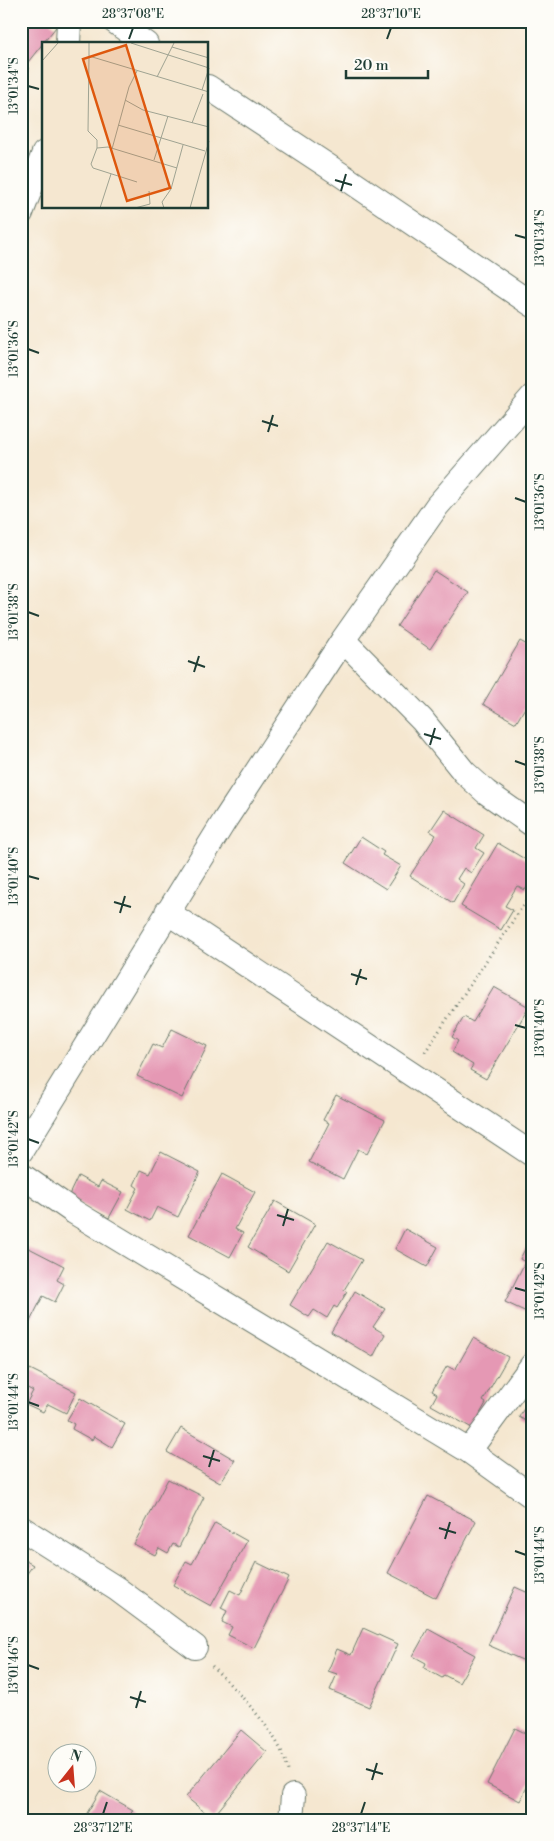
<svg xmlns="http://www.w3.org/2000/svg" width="554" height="1841" font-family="'Libre Bodoni',serif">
<rect width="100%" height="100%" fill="#fdfcf7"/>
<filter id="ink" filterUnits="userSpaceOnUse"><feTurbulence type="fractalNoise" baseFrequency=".02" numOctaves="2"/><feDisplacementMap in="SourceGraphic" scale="10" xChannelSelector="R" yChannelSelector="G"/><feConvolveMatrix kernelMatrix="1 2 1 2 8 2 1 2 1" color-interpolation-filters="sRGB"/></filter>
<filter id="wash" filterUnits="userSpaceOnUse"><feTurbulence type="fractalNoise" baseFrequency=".0096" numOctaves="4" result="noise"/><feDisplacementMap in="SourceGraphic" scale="20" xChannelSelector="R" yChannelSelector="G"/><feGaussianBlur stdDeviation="1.12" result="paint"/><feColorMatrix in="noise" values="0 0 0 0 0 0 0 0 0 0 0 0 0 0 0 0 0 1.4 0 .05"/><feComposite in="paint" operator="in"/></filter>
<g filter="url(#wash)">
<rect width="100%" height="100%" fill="#f5e7d0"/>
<g id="blocks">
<path fill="#e598b4" d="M30 21H49L56 27 28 62 21 57V32Z
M21 62 29 68 21 78Z
M434 570 468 592 430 649 397 626Z
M520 641 533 648V694L516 723 483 704Z
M444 810 484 835 476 848 484 853 471 873 464 868 457 879 464 884 453 903 410 876 436 835 430 831Z
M361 837 384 852 382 855 401 866 386 889 345 863Z
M498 843 533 864V878L525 890 517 886 505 906 513 910 501 930 461 906Z
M494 987 529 1007 486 1079 470 1070 473 1065 452 1052 458 1041 452 1037 464 1017 473 1022Z
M172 1029 207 1046 182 1098 137 1076 153 1044 162 1048Z
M336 1095 385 1120 367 1154 358 1149 343 1179 309 1162 329 1123 323 1120Z
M161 1152 200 1172 178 1217 157 1207 150 1221 127 1209 138 1188 134 1185 141 1170 150 1174Z
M222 1174 255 1192 235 1229 243 1233 230 1257 189 1235Z
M78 1176 98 1187 101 1181 123 1192 109 1218 68 1197Z
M275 1201 315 1224 288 1271 248 1247Z
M405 1229 438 1247 427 1267 395 1249Z
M533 1233V1315L505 1302 525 1262 520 1259Z
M328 1241 362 1260 344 1290 347 1292 337 1308 334 1306 327 1318 314 1310 309 1317 290 1305Z
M29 1248 64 1266 57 1280 64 1284 55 1302 43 1296 21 1339V1262Z
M355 1291 385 1309 373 1327 385 1334 373 1357 331 1332Z
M473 1338 508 1357 483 1401 486 1403 472 1428 431 1405 437 1394 432 1391 447 1366 455 1370Z
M30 1369 76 1392 66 1413 48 1404 43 1412 26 1404 33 1391 22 1385Z
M533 1393V1425L519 1417Z
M80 1398 125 1424 112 1447 94 1436 92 1440 72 1429 74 1424 67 1420Z
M181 1428 235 1460 220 1483 167 1452Z
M168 1479 204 1497 179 1547 173 1544 168 1553 159 1548 155 1555 134 1544Z
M428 1496 476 1521 436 1598 388 1573Z
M215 1523 247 1541 211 1606 173 1585 186 1561 192 1564Z
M21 1558 33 1565 21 1582Z
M256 1562 289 1578 254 1648 228 1635 232 1627 222 1622 227 1611 221 1608 230 1590 240 1595Z
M515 1587 533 1595V1655L529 1663 488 1645Z
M363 1628 398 1644 369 1707 330 1690 337 1674 328 1671 337 1649 351 1655Z
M428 1629 475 1655 459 1683 444 1675 442 1678 424 1668 426 1663 413 1656Z
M515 1728 533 1737V1775L520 1801 487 1784Z
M241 1730 267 1752 212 1818 186 1797Z
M100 1791 133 1810 127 1820H83Z"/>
</g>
</g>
<g filter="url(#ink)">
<use href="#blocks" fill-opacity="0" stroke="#6a786b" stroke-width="1"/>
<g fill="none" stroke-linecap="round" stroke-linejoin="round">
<g stroke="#6a786b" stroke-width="26">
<path id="minor" d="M114 21 146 44
M68 44 69 21
M208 87 343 176 533 305
M21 213 44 153
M343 640 422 720 464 772 486 792 533 825
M167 912 533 1155
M21 1151 225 820 343 640 437 506 533 396
M21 1175 74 1212 469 1451 533 1497
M469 1451 533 1364
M21 1528 117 1589 195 1647
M291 1820 293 1796"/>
</g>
<path stroke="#6a786b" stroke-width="3" stroke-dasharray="1 4" stroke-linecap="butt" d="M425 1052 533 891
M212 1666C238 1693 281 1733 288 1771"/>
<use href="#minor" stroke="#fff" stroke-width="24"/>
</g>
</g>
<path fill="none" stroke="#1f3d34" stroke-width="2" d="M129 39 133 28M387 39 391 28M28 86 39 89M335 180 352 185M341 191 346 174M515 235 526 238M28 349 39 353M262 421 278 426M268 432 273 415M515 498 526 502M28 612 39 616M188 661 205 667M194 672 199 656M424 734 441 739M430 745 435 728M515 761 526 765M28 876 39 879M114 902 131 907M120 913 125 896M351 974 367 979M356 985 361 969M515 1025 526 1028M28 1139 39 1143M277 1215 294 1220M283 1226 288 1209M515 1288 526 1291M28 1402 39 1406M203 1456 220 1461M209 1467 214 1450M439 1528 456 1533M445 1539 450 1522M515 1551 526 1555M28 1665 39 1669M130 1697 146 1702M136 1708 141 1691M366 1769 383 1774M372 1780 377 1763M103 1814 107 1802M361 1814 365 1802"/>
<g transform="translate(42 42)">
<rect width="166" height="166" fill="#f5e7d0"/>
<path fill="none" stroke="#9fa392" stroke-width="1" d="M47 1V14L167 50M89 1 167 26M130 5 167 16M47 15 46 89 55 98V106M0 19 16 1M115 35 132 1M160 48 167 26M83 58 101 68 167 85M150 81 161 52M76 83 163 109M70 107 87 45 95 29M112 118 126 74M95 140 51 126 49 122 55 106 66 105 135 126M58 166 69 132M93 166 108 162 107 149M122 166 120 160 129 147 141 103M148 166 167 99"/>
<path fill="#de580e" fill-opacity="0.15" stroke="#de580e" stroke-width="2.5" d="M84 3 128 146 85 159 41 17Z"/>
<rect width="166" height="166" fill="none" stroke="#1f3d34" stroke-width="2.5"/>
</g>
<rect width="554" height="1841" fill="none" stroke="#fdfcf7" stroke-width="55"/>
<g transform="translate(72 1768) rotate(17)"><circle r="24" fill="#fdfcf7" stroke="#a4b0a9"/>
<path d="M0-4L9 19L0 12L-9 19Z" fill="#c8321e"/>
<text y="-8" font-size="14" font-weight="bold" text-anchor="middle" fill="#1f3d34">N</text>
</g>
<path d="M346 70v8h82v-8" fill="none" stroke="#1f3d34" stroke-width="2.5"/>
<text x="354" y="70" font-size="15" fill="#1f3d34" stroke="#fdfcf7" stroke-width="4" paint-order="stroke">20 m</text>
<rect x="28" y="28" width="498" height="1786" fill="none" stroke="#1f3d34" stroke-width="2"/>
<g font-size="12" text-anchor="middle" fill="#1f3d34">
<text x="133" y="18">28°37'08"E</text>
<text x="391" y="18">28°37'10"E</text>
<text transform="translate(14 86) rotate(-90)" y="4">13°01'34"S</text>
<text transform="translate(540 238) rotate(-90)" y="4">13°01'34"S</text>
<text transform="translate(14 349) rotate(-90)" y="4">13°01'36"S</text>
<text transform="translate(540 502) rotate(-90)" y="4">13°01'36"S</text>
<text transform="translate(14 612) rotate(-90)" y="4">13°01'38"S</text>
<text transform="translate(540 765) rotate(-90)" y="4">13°01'38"S</text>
<text transform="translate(14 876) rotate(-90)" y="4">13°01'40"S</text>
<text transform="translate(540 1028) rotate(-90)" y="4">13°01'40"S</text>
<text transform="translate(14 1139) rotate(-90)" y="4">13°01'42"S</text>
<text transform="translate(540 1291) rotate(-90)" y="4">13°01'42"S</text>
<text transform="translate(14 1402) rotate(-90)" y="4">13°01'44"S</text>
<text transform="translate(540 1555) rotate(-90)" y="4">13°01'44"S</text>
<text transform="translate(14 1665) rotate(-90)" y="4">13°01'46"S</text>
<text x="103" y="1832">28°37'12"E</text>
<text x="361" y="1832">28°37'14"E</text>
</g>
</svg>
